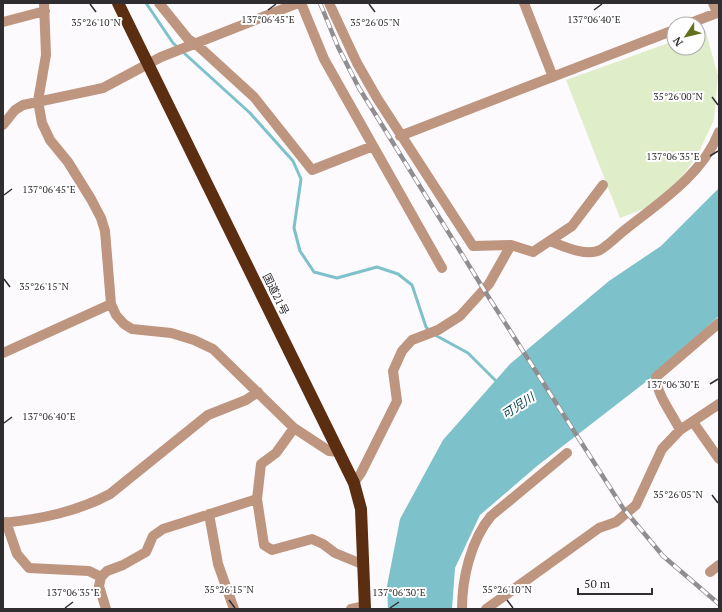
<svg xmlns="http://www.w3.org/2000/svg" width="722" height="612" font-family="'PT Serif','Noto Sans JP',serif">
<rect width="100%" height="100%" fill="#fdfafe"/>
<path fill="#e0edc9" d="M705 29 718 76 714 120 697 156 681 178 649 207 620 218 566 80 674 41V48H698V32Z"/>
<path fill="#7dc1ca" d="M719 188V316L656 374 537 466 480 515 455 568 452 609H388L387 586 400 519 443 440 510 364 609 281 661 246Z"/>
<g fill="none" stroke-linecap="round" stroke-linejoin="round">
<path stroke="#7dc1ca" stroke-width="3" d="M146 3 173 43 250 113 293 161 301 179 294 228 300 251 314 272 337 278 377 267 398 274 412 285 426 327 430 331
M435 335 468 353 498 383"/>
<path stroke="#be957f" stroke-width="10" d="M44 3 46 55 38 101 42 123 50 140 68 162 91 199 101 218 105 231 111 304 116 315 124 324 132 329 171 333 194 340 213 349 294 428 329 451 340 452
M159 3 188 39 196 44 254 97 312 170 373 146
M301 3 324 59 442 268
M329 3 357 63 377 98 473 246 511 245
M524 3 553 77
M3 22 45 11
M688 24 717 13 713 3
M3 125 15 110 23 105 103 88 161 57 298 3
M400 136 674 30
M550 241C563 246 586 257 600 250 609 245 618 235 626 229 660 202 703 174 719 132
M3 353 111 304
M693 422 719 459
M680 430C672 413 657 396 656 377L719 323
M354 483 361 473 397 401 393 371 402 351 412 340 438 330 460 316 489 284 511 245 533 252 572 226 603 185
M257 499 264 545 272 550 312 539 323 544 335 553 364 565
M209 514 218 564 234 609
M6 522 17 554 29 568 89 571 101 577
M3 523C40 519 77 512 110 494L208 415 246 400 258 392
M710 572 719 565
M106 609 99 586 101 577 107 571 123 565 146 552 153 536 163 529 257 499 261 464 276 453 294 428
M351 609 365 606
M462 609C462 578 471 540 491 516L567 453
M486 609 599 528 616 522 636 505 662 449 680 430 719 404"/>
<path stroke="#5b2d11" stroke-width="12" d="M118 3 354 483 361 509 365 609"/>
<g stroke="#918e92" stroke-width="4.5">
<path id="rail" d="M320 3 338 47 359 88 486 293 623 508 663 556 719 604"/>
</g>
<use href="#rail" stroke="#fff" stroke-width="3" stroke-dasharray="9" stroke-linecap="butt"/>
</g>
<path fill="none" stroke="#302d31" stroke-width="1.5" d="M90 4 96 12M369 4 375 12M268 10 276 4M594 10 602 4M712 97 718 105M710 156 718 151M4 195 12 189M4 279 10 287M710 384 718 379M4 423 12 417M712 495 718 503M229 600 235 608M507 600 513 608M65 608 73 602M390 608 399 602"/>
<g text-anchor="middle" stroke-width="4" stroke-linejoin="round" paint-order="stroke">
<g font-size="11" fill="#302d31" stroke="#fff">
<text transform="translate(276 294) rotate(64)" y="4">国道21号</text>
</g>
<g font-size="12" font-style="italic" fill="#004148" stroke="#fff">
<text transform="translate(518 406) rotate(-33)" y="4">可児川</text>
</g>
</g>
<g font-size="10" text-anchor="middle" fill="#302d31" stroke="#fff" stroke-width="4" stroke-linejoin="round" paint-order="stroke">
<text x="268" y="23">137°06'45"E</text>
<text x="594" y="23">137°06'40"E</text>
<text x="96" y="26">35°26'10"N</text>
<text x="375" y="26">35°26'05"N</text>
<text x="678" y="100">35°26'00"N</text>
<text x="673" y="160">137°06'35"E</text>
<text x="49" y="193">137°06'45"E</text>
<text x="44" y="290">35°26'15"N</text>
<text x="673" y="388">137°06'30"E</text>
<text x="49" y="420">137°06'40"E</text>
<text x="678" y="498">35°26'05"N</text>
<text x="229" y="593">35°26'15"N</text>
<text x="507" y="593">35°26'10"N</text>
<text x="73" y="596">137°06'35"E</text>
<text x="399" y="596">137°06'30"E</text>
</g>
<rect width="722" height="612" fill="none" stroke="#302d31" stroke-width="8"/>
<g transform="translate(686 36) rotate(235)"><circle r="19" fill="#ffffff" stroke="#acabad"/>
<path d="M0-3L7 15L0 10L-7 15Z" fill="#64711c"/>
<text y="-6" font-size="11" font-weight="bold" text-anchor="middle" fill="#302d31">N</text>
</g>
<path d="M578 588v6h74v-6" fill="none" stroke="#302d31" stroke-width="2"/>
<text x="584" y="588" font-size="12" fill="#302d31" stroke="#ffffff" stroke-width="3" paint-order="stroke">50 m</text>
</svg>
